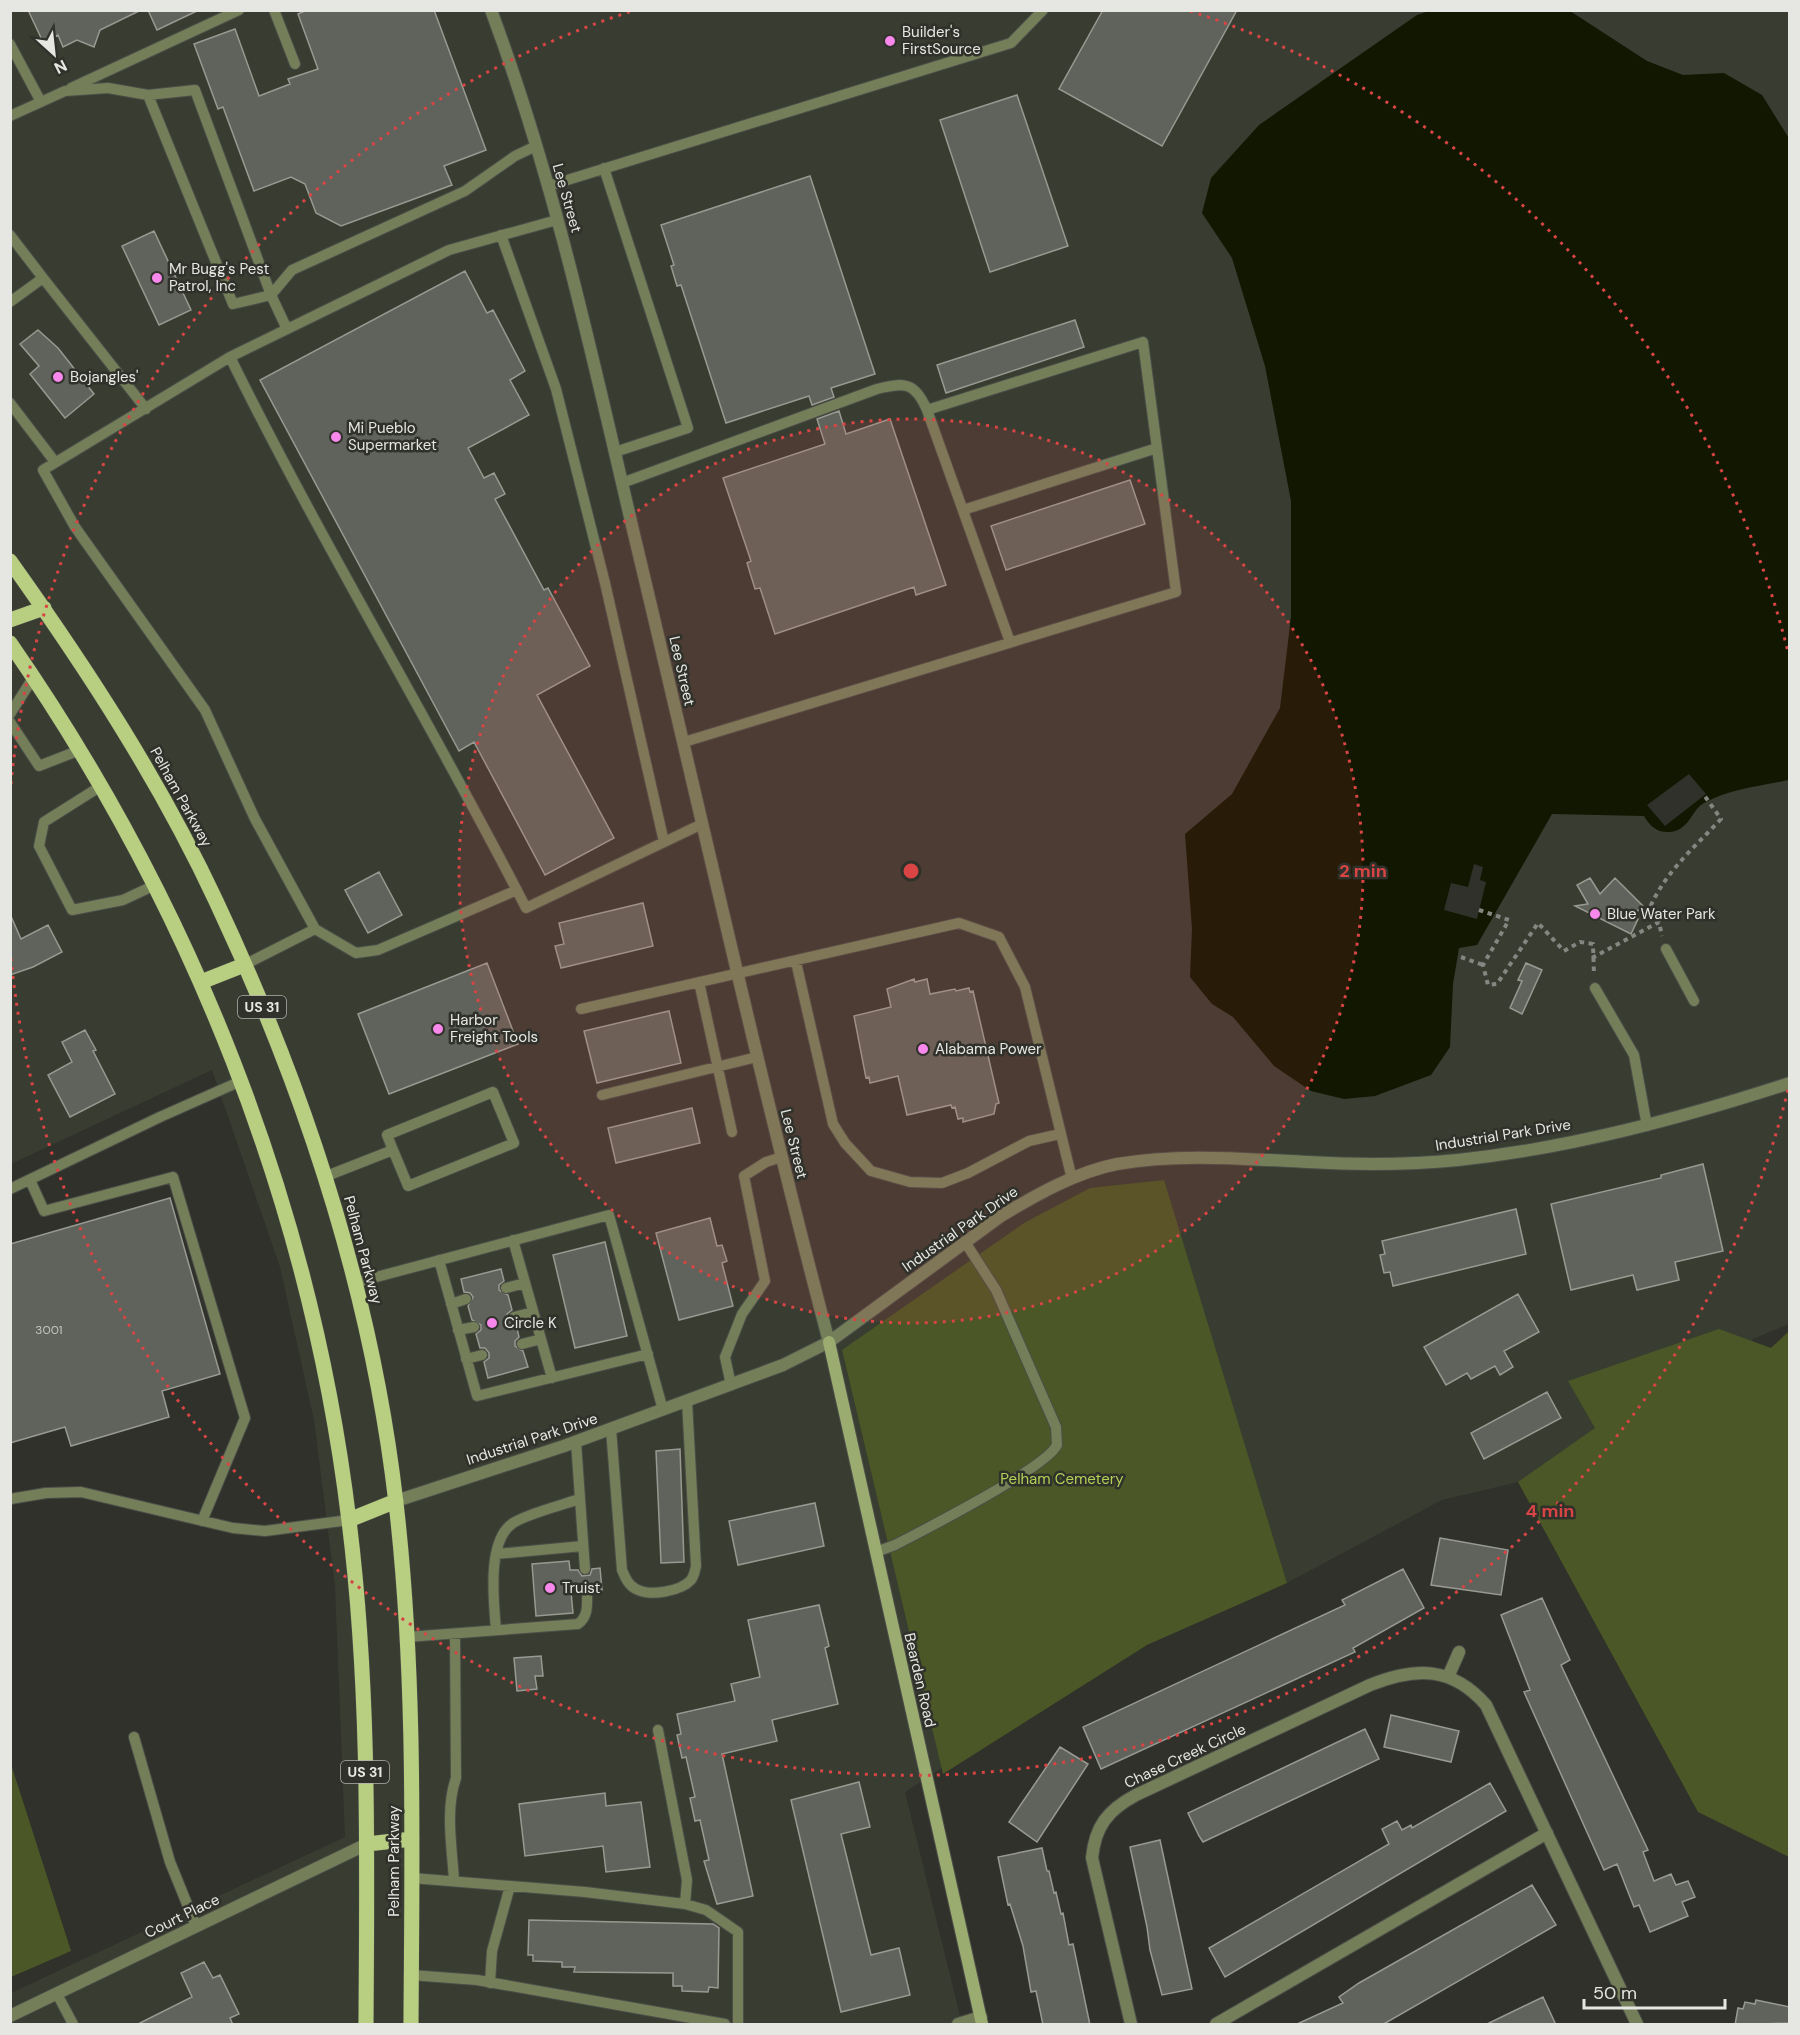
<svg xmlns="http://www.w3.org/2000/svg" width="1800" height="2035" font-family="'DM Sans',sans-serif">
<rect width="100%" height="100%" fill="#2f312a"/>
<path fill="#393c31" d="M11 11H1789V1324L1753 1339 1675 1445 1442 1500 1287 1583 1163 1180 842 1350 942 1768 905 1792 962 2024H11V1993L345 1837 335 1586 314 1420 280 1267 212 1070 11 1164Z"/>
<path fill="#4b5726" d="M1164 1180 1287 1583 1147 1645 943 1774 842 1350 1024 1223 1090 1188Z
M1719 1329 1771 1348 1789 1331V1857L1698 1812 1518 1482 1595 1428 1568 1381Z
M10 1761 71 1951 11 1977H10Z"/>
<path fill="#111700" d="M1429 11H1570L1647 61 1683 75 1724 73 1762 95 1790 140 1789 780C1761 786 1729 789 1704 803 1691 810 1690 830 1670 832 1657 833 1650 826 1644 816L1552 814 1477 945 1459 948 1453 984 1450 1047 1431 1075 1375 1096 1344 1099 1311 1091 1274 1066 1233 1017 1212 1004 1190 977 1192 929 1185 834 1232 794 1280 708 1291 617V501L1265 366 1232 258 1202 213 1211 178 1259 125 1417 15Z"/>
<path fill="#2f312a" d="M1689 774 1706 794 1665 826 1647 805Z
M1474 864 1483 867 1480 880 1486 882 1477 919 1444 910 1451 883 1468 887Z"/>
<path fill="#60635b" stroke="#989a92" stroke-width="1.5" d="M28 10H141L100 30 94 47 77 40 63 47 58 35 43 42Z
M148 10H199L157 30Z
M307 10H434L486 150 444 166 452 185 341 226 316 213 305 184 291 177 254 191 223 107 218 109 194 44 235 29 259 96 290 84 288 79 318 69 298 14Z
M1103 10H1237L1162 146 1059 89Z
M1017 95 1068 246 990 272 940 120Z
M810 176 875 374 831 388 834 397 812 405 809 396 726 423 681 285 677 286 671 266 674 265 661 225Z
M154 231 191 310 159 325 122 246Z
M465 271 487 313 493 310 525 371 510 380 529 415 468 448 484 478 494 473 505 494 495 499 544 590 548 588 590 666 537 695 614 838 545 875 474 742 459 751 260 380Z
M1075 320 1084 347 946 393 937 365Z
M38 330 58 348 94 394 65 418 30 374 39 366 20 344Z
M839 411 846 434 890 419 946 585 916 595 914 587 775 634 760 588 755 589 747 563 751 561 723 478 825 444 817 419Z
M1130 480 1145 524 1006 570 991 526Z
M379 872 402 915 368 933 345 890Z
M1590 878 1600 894 1615 878 1643 906 1632 916 1638 919 1631 934 1575 906 1588 904 1577 885Z
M643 903 653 946 561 968 555 946 564 944 559 923Z
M10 914 21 939 48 925 62 952 33 967 10 975Z
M487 963 518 1044 389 1094 358 1014Z
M1526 963 1542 970 1522 1014 1510 1008 1522 981 1518 980Z
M914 979 915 982 927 979 930 994 955 989 956 991 969 988 970 992 973 991 999 1103 996 1104 994 1114 963 1122V1118L958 1119 955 1107 952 1108 951 1105 907 1115 898 1076 870 1083 869 1077 866 1078 854 1016 891 1007 887 989Z
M669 1011 681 1063 597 1083 584 1031Z
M85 1030 96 1050 93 1051 115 1094 70 1117 48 1075 72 1062 62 1042Z
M692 1108 700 1143 616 1163 608 1128Z
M1703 1164 1723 1251 1675 1262 1679 1280 1637 1290 1633 1275 1571 1290 1551 1204 1661 1178V1175Z
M170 1198 220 1374 162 1391 169 1417 71 1446 65 1427 10 1443V1244Z
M1516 1209 1526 1254 1393 1286 1390 1272 1384 1273 1380 1255 1385 1254 1382 1241Z
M710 1218 717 1246 722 1245 727 1261 722 1263 733 1306 679 1320 656 1233Z
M605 1242 627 1336 575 1348 553 1255Z
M501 1269 504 1281 499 1285V1290L508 1295 512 1310 507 1314V1319L516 1324 519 1337 515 1341V1346L523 1351 528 1367 488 1378 484 1362 489 1358V1353L485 1348H480L476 1334 481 1330V1325L472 1320 468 1306 473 1297 470 1293 464 1292 461 1279Z
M1518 1294 1539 1332 1504 1351 1513 1367 1500 1375 1495 1366 1471 1379 1467 1373 1446 1385 1424 1347Z
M1547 1392 1561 1418 1484 1459 1471 1433Z
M680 1449 684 1562 661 1563 656 1451Z
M815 1503 824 1546 738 1565 729 1521Z
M1440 1538 1508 1550 1501 1595 1431 1585Z
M569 1561 570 1570H578L582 1576 590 1575 592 1569 600 1568 602 1590H594L590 1584H584L580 1591 571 1592 573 1613 536 1616 532 1564Z
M1403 1569 1424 1608 1353 1648 1355 1652 1101 1769 1083 1727 1345 1605 1342 1600Z
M1542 1598 1570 1660 1561 1665 1648 1850 1643 1852 1654 1881 1671 1874 1676 1885 1688 1881 1695 1897 1682 1902 1688 1916 1650 1932 1639 1905 1634 1907 1617 1864 1604 1870 1524 1692 1530 1690 1501 1615Z
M819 1605 829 1646 825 1648 838 1704 772 1720 777 1741 722 1754 753 1896 717 1904 704 1861 709 1860 700 1820 695 1821 690 1798 695 1797 686 1757 682 1758 677 1735 681 1734 677 1714 735 1701 731 1684 760 1677 748 1620Z
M541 1656 543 1676H535L537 1689 517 1691 514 1658Z
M1391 1715 1459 1731 1451 1762 1384 1747Z
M1365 1729 1379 1759 1203 1842 1199 1836 1188 1813Z
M1060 1747 1088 1764 1037 1842 1009 1822Z
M859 1782 870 1827 841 1834 871 1955 899 1948 910 1995 841 2012 791 1800Z
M1490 1783 1506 1811 1225 1977 1209 1948 1389 1844 1382 1829 1397 1821 1402 1830 1411 1825 1412 1828Z
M605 1793 606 1806 641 1802 650 1867 606 1872 603 1846 525 1856 519 1804Z
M1160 1840 1192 1989 1162 1995 1150 1950 1147 1927 1130 1847Z
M1042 1848 1047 1871H1049L1054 1893 1056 1892 1061 1914 1063 1913 1069 1945 1073 1944 1090 2025H1043L1036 1991 1031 1992 1023 1946 1010 1904 1008 1905 998 1857Z
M1532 1885 1556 1925 1382 2025H1295L1343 2003 1339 1997 1359 1983Z
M529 1920 713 1924 719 1928 718 1988 709 1987 708 1992 682 1991V1986H673V1973L574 1972 575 1967H562V1962L533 1961V1955H528Z
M204 1962 213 1978 220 1975 239 2014 230 2018 233 2025H136L192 1997 181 1973Z
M1543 1997 1556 2025H1485Z
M1756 2000 1790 2007V2023L1735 2025 1738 2008 1743 2009 1745 2002 1755 2004Z"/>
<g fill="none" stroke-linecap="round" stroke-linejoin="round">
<g stroke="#4c4e48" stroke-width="12">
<path id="lane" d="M274 10 295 64
M10 44 41 102
M71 88 239 10
M148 95 195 90 271 295 287 329
M10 116 65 91 108 88 148 95 233 304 271 295 292 270 465 191 515 156 536 146
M604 168 688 428 615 452
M548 186 1011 43 1043 10
M10 235 43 278
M501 235 556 389 605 583 664 842
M10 302 43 278 146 409
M230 357C322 544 431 722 526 908L702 824
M10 403 55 462
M622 483 877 389C905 382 915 382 927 410L1010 642
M963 510 1157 448
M10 714 33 678
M10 722 39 766 80 750
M684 742 1176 592 1143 342 927 410
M101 786 44 822 39 846 72 910 123 900 155 885
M315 929 356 953 378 950 517 890
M1666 949 1694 1001
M796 962 833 1124 845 1143 871 1171 910 1182 942 1183 968 1173 1029 1141 1060 1134
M244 965 315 929 255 819 205 710 75 527 43 470 230 357 449 250 557 220
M699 982 732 1132
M1595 988 1634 1055 1647 1126
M581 1009 959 923 999 937 1025 987 1072 1179
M602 1095 757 1057
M324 1177 393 1150 408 1186 514 1143 493 1092 387 1135 393 1150
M30 1180 44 1211 173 1177 245 1418 202 1521
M10 1189 160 1117 241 1081
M513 1240 552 1378
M439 1260 477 1396 648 1354
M354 1283 609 1215 663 1410
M506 1288 525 1283
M451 1304 466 1299
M514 1317 533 1312
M458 1330 474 1327
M522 1344 541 1339
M466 1359 482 1355
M731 1385 725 1357 742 1314 765 1281 744 1176 766 1162 782 1157
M611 1429 622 1570C625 1577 628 1585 636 1589 650 1597 681 1591 691 1580 694 1576 695 1571 696 1566L687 1401
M576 1442 585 1569
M10 1499 46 1493 81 1492 233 1528 265 1531 349 1520
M876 1552 895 1545C924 1530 1046 1468 1057 1445L1056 1427 996 1290 965 1242
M496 1554 583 1546
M496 1630C494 1603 486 1541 513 1523 529 1513 560 1506 579 1499
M407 1637 578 1624C589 1616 587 1604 587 1591
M658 1730 687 1880 685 1904
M134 1737 170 1862 196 1926
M412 1878 585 1892 685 1904 706 1910 738 1932V2024
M454 1880C452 1848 445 1809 456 1778L455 1634
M411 1975 477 1980 725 2024
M490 1983 492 1951 510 1886
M57 1994 73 2024"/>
</g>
<g stroke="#4c4e48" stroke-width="14">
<path id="street" d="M491 10C554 179 592 355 633 530 698 801 758 1073 829 1342
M396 1501 564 1446 783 1365 829 1342 1001 1216C1036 1195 1076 1172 1117 1164 1179 1153 1245 1159 1308 1162 1357 1165 1408 1165 1458 1160 1571 1148 1682 1118 1790 1083
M1448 1677 1459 1652
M10 2016 367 1844
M958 2024 981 2017
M1131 2024 1092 1858C1095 1826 1108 1810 1136 1795L1370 1685C1416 1667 1452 1666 1486 1705L1637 2024
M1216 2024 1547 1833"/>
</g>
<g stroke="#4c4e48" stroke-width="14">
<path id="secondary" d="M829 1342 982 2024"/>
</g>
<g stroke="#4c4e48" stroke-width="16">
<path id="primary" d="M10 561C87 669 160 781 216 901 305 1090 372 1295 396 1503 416 1676 412 1850 411 2024
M10 620 44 608
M10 643C191 904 311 1205 349 1521 370 1688 367 1857 366 2024
M201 982 244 965
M349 1520 396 1501
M367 1844 412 1839"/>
</g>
<path stroke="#858681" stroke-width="4" stroke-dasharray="4.5 4.5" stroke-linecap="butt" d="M1479 910 1509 920 1483 965 1488 985 1497 984 1538 923 1564 951 1580 942 1593 944 1594 975
M1659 922 1651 905C1668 869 1695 847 1721 819L1704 795
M1461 957 1483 965
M1592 958 1659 922 1662 936"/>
<use href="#lane" stroke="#747f5a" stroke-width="10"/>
<use href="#street" stroke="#747f5a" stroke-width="12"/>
<use href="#secondary" stroke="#9bac71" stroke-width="12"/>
<use href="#primary" stroke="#b8ce81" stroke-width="15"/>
</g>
<circle cx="911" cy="871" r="452" fill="#d84544" fill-opacity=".12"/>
<g fill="none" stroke="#d84544" stroke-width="3" stroke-dasharray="3 6">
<circle cx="911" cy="871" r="452"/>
<path d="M1788 1090A904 904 0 0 1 11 958M11 784A904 904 0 0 1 632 11M1190 11A904 904 0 0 1 1788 652"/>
</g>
<g fill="#f888eb" stroke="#2f312a" stroke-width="2">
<circle cx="890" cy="41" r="6"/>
<circle cx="157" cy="278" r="6"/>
<circle cx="58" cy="377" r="6"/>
<circle cx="336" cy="437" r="6"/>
<circle cx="1595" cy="914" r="6"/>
<circle cx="438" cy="1029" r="6"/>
<circle cx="923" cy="1049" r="6"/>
<circle cx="492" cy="1323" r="6"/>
<circle cx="550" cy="1588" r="6"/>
</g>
<g text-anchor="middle" stroke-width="5" stroke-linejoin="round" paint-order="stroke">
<g font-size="12" fill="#c4c6c1">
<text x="49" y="1334">3001</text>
</g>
<g fill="#2f312a" stroke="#afb0ac" stroke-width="1.5">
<rect x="238" y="996" width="48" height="22" rx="4.5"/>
<rect x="341" y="1761" width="48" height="22" rx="4.5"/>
</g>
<g font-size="14" font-weight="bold" fill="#e6e7e3">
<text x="262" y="1012">US 31</text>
<text x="365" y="1777">US 31</text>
</g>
<g font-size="15" fill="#e6e7e3" stroke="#2f312a" text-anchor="start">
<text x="902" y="37">Builder's<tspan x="902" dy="17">FirstSource</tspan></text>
<text x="169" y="274">Mr Bugg's Pest<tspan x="169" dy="17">Patrol, Inc</tspan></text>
<text x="70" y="382">Bojangles'</text>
<text x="348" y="433">Mi Pueblo<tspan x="348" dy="17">Supermarket</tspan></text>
<text x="1607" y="919">Blue Water Park</text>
<text x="450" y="1025">Harbor<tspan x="450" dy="17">Freight Tools</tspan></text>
<text x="935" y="1054">Alabama Power</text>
<text x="504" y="1328">Circle K</text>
<text x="562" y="1593">Truist</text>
</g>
<g font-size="15" fill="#e6e7e3" stroke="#2f312a">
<text transform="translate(567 198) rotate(74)" y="5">Lee Street</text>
<text transform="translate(682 671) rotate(77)" y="5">Lee Street</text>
<text transform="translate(181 797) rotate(61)" y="5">Pelham Parkway</text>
<text transform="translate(1503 1135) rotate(-9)" y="5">Industrial Park Drive</text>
<text transform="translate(794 1144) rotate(76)" y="5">Lee Street</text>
<text transform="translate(960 1229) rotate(-35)" y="5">Industrial Park Drive</text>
<text transform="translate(363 1250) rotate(75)" y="5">Pelham Parkway</text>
<text transform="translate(532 1439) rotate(-18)" y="5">Industrial Park Drive</text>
<text transform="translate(920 1680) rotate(77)" y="5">Bearden Road</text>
<text transform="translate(1185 1756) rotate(-25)" y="5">Chase Creek Circle</text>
<text transform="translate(394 1861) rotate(-90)" y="5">Pelham Parkway</text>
<text transform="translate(182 1916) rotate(-26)" y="5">Court Place</text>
</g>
<g font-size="15" fill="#b2d057" stroke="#2f312a">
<text x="1062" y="1484">Pelham Cemetery</text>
</g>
</g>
<circle cx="911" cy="871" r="9" fill="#d84544" stroke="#2f312a" stroke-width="3"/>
<g font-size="18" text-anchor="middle" font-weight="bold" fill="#d84544" stroke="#2f312a" stroke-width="5" stroke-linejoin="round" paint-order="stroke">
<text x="1363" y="877">2 min</text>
<text x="1550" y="1517">4 min</text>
</g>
<rect width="1800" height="2035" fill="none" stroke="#e6e7e3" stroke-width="24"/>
<g transform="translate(54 54) rotate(153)" stroke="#2f312a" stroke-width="4.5" paint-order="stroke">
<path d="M0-4.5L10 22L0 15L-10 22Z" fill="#e6e7e3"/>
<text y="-9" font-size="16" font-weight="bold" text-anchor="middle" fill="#e6e7e3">N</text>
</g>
<path d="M1584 1999v9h141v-9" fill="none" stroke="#e6e7e3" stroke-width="3"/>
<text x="1593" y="1999" font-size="18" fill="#e6e7e3" stroke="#2f312a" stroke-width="4.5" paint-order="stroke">50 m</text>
</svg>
